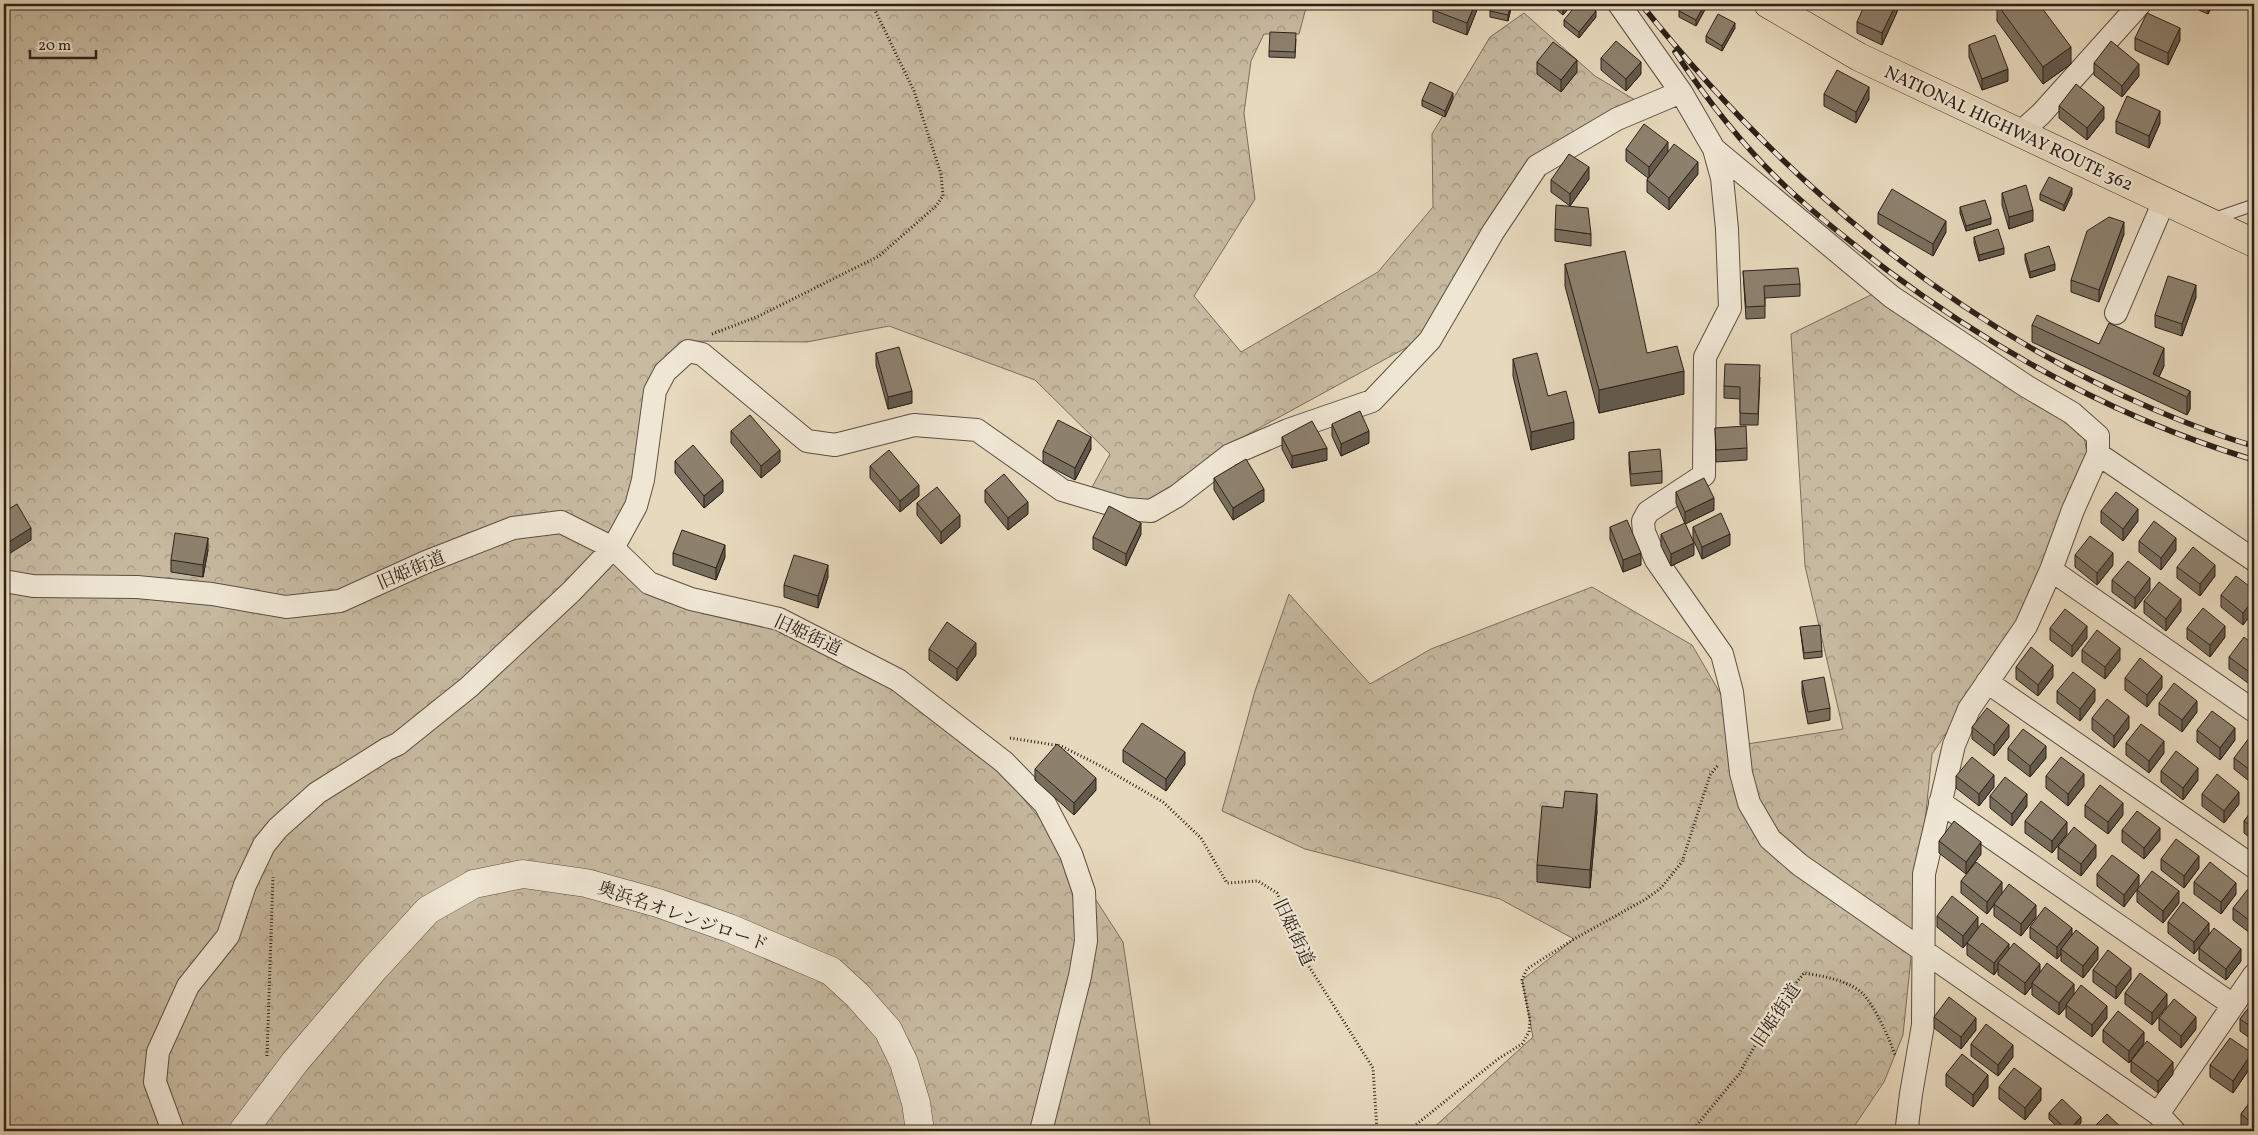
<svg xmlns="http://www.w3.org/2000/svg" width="2258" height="1135" font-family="Vollkorn,'Noto Serif JP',serif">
<defs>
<pattern id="forest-crowns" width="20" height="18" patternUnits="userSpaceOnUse" patternTransform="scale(1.25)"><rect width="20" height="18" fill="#c7baa1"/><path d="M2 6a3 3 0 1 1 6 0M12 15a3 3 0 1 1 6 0" fill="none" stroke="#a29782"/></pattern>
</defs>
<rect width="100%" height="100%" fill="#e7d9bd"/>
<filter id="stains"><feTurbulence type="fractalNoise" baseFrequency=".004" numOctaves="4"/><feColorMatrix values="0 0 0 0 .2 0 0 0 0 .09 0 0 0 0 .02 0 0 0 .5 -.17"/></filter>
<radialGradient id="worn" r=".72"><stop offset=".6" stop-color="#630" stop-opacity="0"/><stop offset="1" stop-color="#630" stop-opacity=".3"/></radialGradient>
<path fill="url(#forest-crowns)" stroke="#7a6e5d" d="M4 4H1307L1299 34H1264L1251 61 1244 113 1255 199 1194 296 1241 352 1378 272 1433 207 1432 134 1490 37 1524 13 1595 76 1635 100 1534 164 1435 332 1230 444 1151 511 1090 491 1110 454 1035 380 889 326 807 342 684 341 659 382 613 548 637 572 871 666 995 764 1058 841 1123 942 1151 1131H4Z
M1883 289 2083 431 2087 453 2038 598 1932 754 1903 1035 1884 1082 1851 1131H1430L1533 1037 1522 980 1574 939 1500 899 1305 849 1222 811 1255 691 1289 594 1370 684 1431 649 1592 587 1692 645 1736 720 1741 745 1843 729 1805 566 1791 334Z"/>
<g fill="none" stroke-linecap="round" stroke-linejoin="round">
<g stroke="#5b4f42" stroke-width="13">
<path id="service" d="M2213 219 2254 205"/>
</g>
<g stroke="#5b4f42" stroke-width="24">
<path id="minor" d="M1619 4 1681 92 1714 149 1892 297 2026 386 2072 413 2098 436V454L2073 510 2051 570 2026 626 1969 709 1954 745 1924 874 1923 1025 1911 1094 1907 1126 1910 1131
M2021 132 2041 114 2140 4
M1714 149 1722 178 1727 229 1730 308 1705 357 1704 475 1648 512 1643 521 1644 532 1656 560 1722 654 1732 692 1741 773 1749 803 1770 839 1800 865 2158 1114 2174 1131
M2116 313 2164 201
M2098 454 2254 560
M2051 570 2254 711
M4 581 33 586 137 587 212 594 286 607 340 601 426 562 513 528 561 522 613 548 649 583 691 599 779 619 898 680 1004 762 1045 804 1071 854 1084 892 1086 941 1080 976 1041 1131
M1987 682 2254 867
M1940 802 2233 1005
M2158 1114 2254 975
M173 1131 155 1082 158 1052 188 986 228 936 245 885 264 845 278 828 317 793 387 749 398 744 469 687 571 592 613 548 636 506 643 480 655 391 665 372 688 351 702 354 807 441 835 445 914 425 977 430 1062 490 1126 509 1151 511 1177 496 1230 455 1288 430 1372 401 1430 340 1493 232 1537 166 1617 119 1681 92"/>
</g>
<g stroke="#5b4f42" stroke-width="29">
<path id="tertiary" d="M243 1131 295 1062 374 969 428 910 474 884 523 874 586 883 658 903 729 928 831 971 858 996 888 1030 904 1063 916 1103 920 1131"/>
</g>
<g stroke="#2c2119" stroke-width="29">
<path id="trunk" d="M1768 4 1859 57 2254 243"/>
</g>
<path stroke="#2c2119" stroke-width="3" stroke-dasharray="1 2.5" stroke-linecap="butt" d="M712 334 759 316 879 256 936 206 943 196 941 174 914 91 872 4
M1010 738 1061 746 1099 765 1163 802 1201 838 1227 883 1258 881 1277 893 1305 960 1373 1068 1377 1131
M267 1056 273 877
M1408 1131 1498 1059 1522 1044 1529 1032 1530 1020 1522 980 1527 969 1574 939 1646 899 1661 888 1682 862 1710 775 1718 765
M1692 1131 1739 1074 1776 1008 1804 973C1822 976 1848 980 1862 993 1874 1004 1890 1040 1895 1055"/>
<use href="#service" stroke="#efe6d4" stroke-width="11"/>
<use href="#minor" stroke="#efe6d4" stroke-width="22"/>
<use href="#tertiary" stroke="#efe6d4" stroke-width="28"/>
<use href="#trunk" stroke="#e7d9bd" stroke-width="28"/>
<g stroke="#2c2119" stroke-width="5.5">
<path id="rail" d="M1641 4C1778 176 1949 322 2153 409 2186 423 2219 436 2254 446
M1675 52C1707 100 1743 146 1785 186 1817 216 1852 243 1887 270 1998 353 2121 420 2254 460"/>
</g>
<use href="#rail" stroke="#efe6d4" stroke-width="4" stroke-dasharray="11" stroke-linecap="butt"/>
</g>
<path fill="#796f5f" stroke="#2c2119" d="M1479 4 1467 35 1433 22V10Z
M1491 4H1512L1508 21 1490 17V11Z
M1550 4H1572L1563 15Z
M1668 4H1678L1675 8Z
M1708 4 1696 26 1679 17V11Z
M1897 4V12L1882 45 1857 33V22Z
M1997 4H2039L2071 64 2043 84 1997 21Z
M2185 4H2213L2208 14Z
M1596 17 1579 38 1564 26V20Z
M1735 28 1722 51 1706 42V36Z
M2135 38 2180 40 2168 65 2135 50Z
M1296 39 1295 58 1269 57V51Z
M1969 45 2008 81 1982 90 1969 57Z
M1601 58 1641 74 1626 91 1601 70Z
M1537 62 1577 72 1561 92 1537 74Z
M2094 63 2139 76 2122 97 2094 75Z
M1824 94 1869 99 1856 123 1824 106Z
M1453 99 1445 117 1422 106V100Z
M2059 106 2104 119 2087 140 2059 118Z
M2116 121 2160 123 2149 148 2116 133Z
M1626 149 1668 153 1698 174 1669 210 1647 192V180L1648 178 1626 161Z
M1589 179 1570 206 1551 192V180Z
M2002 193 2033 221 2009 229 2002 205Z
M2040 194H2072L2064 211 2040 200Z
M1960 207 1991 224 1966 231 1960 213Z
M1878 213 1946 232 1933 256 1878 224Z
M1555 229 1591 234V246L1555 241Z
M2124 234 2099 302 2071 292V280Z
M1974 237 2004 254 1979 261 1974 243Z
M2025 254 2055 270 2030 278 2025 260Z
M1565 264 1647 353 1684 394 1599 413 1565 286Z
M1743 271 1800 284V296L1765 298V318L1746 319Z
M2196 297 2182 336 2155 327V315Z
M2032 325 2099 344 2164 366 2159 377 2190 391V409L2187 415 2032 342Z
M876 353 912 403 888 409 876 365Z
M1513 359 1548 396 1574 439 1531 450 1513 376Z
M1760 377 1758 425H1740V399L1724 398V386Z
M1332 424 1369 443 1341 456 1332 436Z
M1715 428 1747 448V460L1716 462Z
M731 431 780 462 761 478 731 443Z
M1282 437 1327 460 1292 468 1282 449Z
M1091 449 1075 480 1043 463V451Z
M1629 452 1662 471V483L1631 486 1629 464Z
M675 461 723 492 704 508 675 473Z
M870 466 919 496 900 512 870 478Z
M1214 478 1264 501 1233 520 1214 490Z
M985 490 1028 514 1008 530 985 502Z
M1676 492 1714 510 1685 524 1676 503Z
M917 503 960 527 941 544 917 515Z
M2101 511 2138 521 2123 541 2101 523Z
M1610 527 1641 565 1623 572 1610 539Z
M1693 527 1730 545 1702 559 1693 539Z
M1141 534 1126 566 1093 549V537Z
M1661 534 1694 555 1671 566 1661 546Z
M2139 541 2176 550 2161 570 2139 552Z
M208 550 203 577 171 572V560Z
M673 553 725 557 716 580 673 565Z
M2075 555 2113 565 2097 585 2075 567Z
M2177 567 2215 576 2200 596 2177 578Z
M828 577 818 608 784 597V585Z
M2112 580 2150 590 2135 609 2112 592Z
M2254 590V610L2243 625 2221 607V595Z
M2144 601 2181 611 2166 631 2144 613Z
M1800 627 1822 651V657L1804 659Z
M2050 628 2087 638 2072 657 2050 640Z
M2187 628 2225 637 2210 657 2187 639Z
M2254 645V683L2252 686 2229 669V657Z
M929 649 976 655 957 681 929 660Z
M2082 650 2120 660 2105 679 2082 662Z
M2016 667 2053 677 2038 696 2016 679Z
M2125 678 2162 688 2147 707 2125 690Z
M1802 681 1830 708V720L1808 724 1802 693Z
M2057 691 2095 701 2080 721 2057 703Z
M2159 703 2197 712 2182 732 2159 715Z
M2092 718 2129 728 2114 748 2092 730Z
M1972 727 2009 737 1994 756 1972 739Z
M2197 730 2235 740 2220 760 2197 742Z
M2254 742V785L2234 769V758Z
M2126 743 2164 753 2149 773 2126 755Z
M2008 748 2046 758 2030 777 2008 760Z
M1123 750 1185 764 1166 791 1123 762Z
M1035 769 1096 790 1074 815 1035 780Z
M2161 771 2198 780 2183 800 2161 782Z
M1956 776 1994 787 1979 806 1956 788Z
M2046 776 2084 786 2068 806 2046 788Z
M2202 794 2239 804 2224 823 2202 806Z
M1990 796 2027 806 2012 826 1990 808Z
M2085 805 2123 815 2108 834 2085 817Z
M2254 808V841L2244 833V821Z
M1597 811 1590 888 1537 882V865Z
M2025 821 2067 834 2052 853 2025 833Z
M2122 830 2160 840 2144 859 2122 842Z
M1939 841 1981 854 1966 874 1939 853Z
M2058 847 2096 857 2081 876 2058 859Z
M2161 859 2199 868 2184 888 2161 870Z
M2097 874 2139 875 2124 907 2097 886Z
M1961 881 2002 893 2036 917 2021 936 1994 916V905L1987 914 1961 893Z
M2194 882 2236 894 2221 914 2194 894Z
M2137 890 2179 903 2163 923 2137 902Z
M2254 893V936L2233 920V908Z
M1937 916 1978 929 2040 972 2074 994 2107 1018 2092 1037 2066 1017V1007L2059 1015 2032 995V986L2025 995 1998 975V969L1994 975 1967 955V943L1963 948 1937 927Z
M2168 922 2209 934 2241 961 2226 980 2199 960V948L2194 954 2168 933Z
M2030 927 2072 934 2098 959 2083 978 2061 961V954L2057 959 2030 938Z
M2093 970 2131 979 2116 999 2093 982Z
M2125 993 2167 1006 2152 1025 2125 1004Z
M2254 1001V1041L2240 1031V1019Z
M1934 1017 1976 1030 1961 1049 1934 1028Z
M2159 1018 2196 1029 2181 1048 2159 1030Z
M2103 1030 2144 1043 2129 1063 2103 1042Z
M1971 1044 2013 1057 1998 1076 1971 1056Z
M2131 1061 2173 1074 2158 1093 2131 1072Z
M2210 1065H2252L2233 1093 2210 1077Z
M1946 1074 1988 1087 1973 1107 1946 1086Z
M2254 1075V1088H2253V1076Z
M1999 1087 2041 1100 2025 1120 1999 1099Z
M2254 1097V1131H2248L2241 1125V1114Z
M2049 1113 2081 1123 2073 1131H2062L2049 1119Z"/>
<path fill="#635a4d" stroke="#2c2119" d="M1475 4H1479V5L1467 35V23Z
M1511 4H1512L1508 21V15Z
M1563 4H1572L1563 15Z
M1705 4H1708L1696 26V20Z
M1896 4H1897V12L1882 45V33Z
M2208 4H2213L2208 14Z
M1596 11V17L1579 38V32Z
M1735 23V28L1722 51V46Z
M2180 28V40L2168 65V53Z
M2071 47V64L2043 84V67Z
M1577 60V72L1561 92V80Z
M1641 62V74L1626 91V79Z
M2139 64V76L2122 97V86Z
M2008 69V81L1982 90V79Z
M1869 87V99L1856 123V112Z
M1453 93V99L1445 117V111Z
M2104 107V119L2087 140V128Z
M2160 111V123L2149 148V136Z
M1668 142V154L1649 178V167Z
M1698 162V174L1669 210V198Z
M1589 167V179L1570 206V194Z
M2072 188V194L2064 211V205Z
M2033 210V221L2009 229V217Z
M1991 218V224L1966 231V226Z
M1946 221V232L1933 256V244Z
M2124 222V234L2099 302V290Z
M2004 248V254L1979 261V255Z
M2055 264V270L2030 278V272Z
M2196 285V297L2182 336V324Z
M2164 348V366L2156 383 2153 374Z
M1684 371V394L1599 413V390Z
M912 391V403L888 409V397Z
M2190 391V409L2187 415V397Z
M1574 422V439L1531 450V432Z
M1369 431V443L1341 456V444Z
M1091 437V449L1075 480V468Z
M1327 448V460L1292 468V456Z
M780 450V462L761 478V466Z
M723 480V492L704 508V496Z
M919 485V496L900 512V501Z
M1264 489V501L1233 520V508Z
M1714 498V510L1685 524V512Z
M1028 502V514L1008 530V518Z
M2138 509V521L2123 541V529Z
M960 515V527L941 544V532Z
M1141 523V534L1126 566V554Z
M31 528V540L4 557V545Z
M1730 534V545L1702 559V547Z
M208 538V550L203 577V565Z
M2176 538V550L2161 570V558Z
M1694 543V555L1671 566V554Z
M725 545V557L716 580V568Z
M1641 553V565L1623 572V560Z
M2113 553V565L2097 585V573Z
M828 565V577L818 608V596Z
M2215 565V576L2200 596V584Z
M2150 578V590L2135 609V598Z
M2181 599V611L2166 631V619Z
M2254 599V610L2243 625V613Z
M2087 626V638L2072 657V646Z
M2225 626V637L2210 657V645Z
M976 643V655L957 681V669Z
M2120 648V660L2105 679V667Z
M2053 665V677L2038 696V685Z
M2254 671V683L2252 686V674Z
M2162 676V688L2147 707V695Z
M2095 689V701L2080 721V709Z
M2197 701V712L2182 732V720Z
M2129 716V728L2114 748V736Z
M2009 725V737L1994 756V745Z
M2235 728V740L2220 760V748Z
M2164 741V753L2149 773V761Z
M2046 746V758L2030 777V766Z
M1185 752V764L1166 791V779Z
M2198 768V780L2183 800V788Z
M2084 774V786L2068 806V794Z
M1994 775V787L1979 806V794Z
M1096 778V790L1074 815V803Z
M2239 792V804L2224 823V811Z
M1597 794V811L1590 888V870Z
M2027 794V806L2012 826V814Z
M2123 803V815L2108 834V822Z
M2067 822V834L2052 853V841Z
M2160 828V840L2144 859V848Z
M1981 842V854L1966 874V862Z
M2096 845V857L2081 876V864Z
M2199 856V868L2184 888V876Z
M2139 875V887L2124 907V895Z
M2002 882V894L1987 914V902Z
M2236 883V894L2221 914V902Z
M2179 891V903L2163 923V911Z
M2036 905V917L2021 936V924Z
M1978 917V929L1963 948V936Z
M2209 923V935L2194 954V942Z
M2072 928V939L2061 949V954L2057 959V947Z
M2009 944V956L1998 963V969L1994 975V963Z
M2098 947V959L2083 978V966Z
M2241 949V961L2226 980V969Z
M2040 964V976L2032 983V986L2025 995V983Z
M2131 968V979L2116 999V987Z
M2074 984V996L2066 1005V1007L2059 1015V1003Z
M2167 994V1006L2152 1025V1013Z
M2107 1006V1018L2092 1037V1025Z
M2196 1017V1029L2181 1048V1036Z
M1976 1018V1030L1961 1049V1037Z
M2144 1032V1043L2129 1063V1051Z
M2013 1045V1057L1998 1076V1065Z
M2252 1053V1065L2233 1093V1081Z
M2173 1062V1074L2158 1093V1081Z
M1988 1075V1087L1973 1107V1095Z
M2041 1088V1100L2025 1120V1108Z
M2081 1117V1123L2073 1131H2068Z"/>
<path fill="#8d816e" stroke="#2c2119" d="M1436 4H1475L1467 23 1433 10Z
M1491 4H1511L1508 15 1490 11Z
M1577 4H1587L1596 11 1579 32 1564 20Z
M1683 4H1705L1696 20 1679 11Z
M1865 4H1896L1882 33 1857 22Z
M1997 4H2039L2071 47 2043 67Z
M2147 13 2180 28 2168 53 2135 38Z
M1718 14 1735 23 1722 46 1706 36Z
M1270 32 1296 33 1295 52 1269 51Z
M1995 35 2008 69 1982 79 1969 45Z
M1616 41 1641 62 1626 79 1601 58Z
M2111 41 2139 64 2122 86 2094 63Z
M1553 42 1577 60 1561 80 1537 62Z
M1837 70 1869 87 1856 112 1824 94Z
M1430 82 1453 93 1445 111 1422 100Z
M2076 84 2104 107 2087 128 2059 106Z
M2127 96 2160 111 2149 136 2116 121Z
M1644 124 1668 142 1649 167 1626 149Z
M1674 144 1698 162 1669 198 1647 180Z
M1569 154 1589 167 1570 194 1551 180Z
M2049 177 2072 188 2064 205 2040 194Z
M2026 185 2033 210 2009 217 2002 193Z
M1892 189 1946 221 1933 244 1878 213Z
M1985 200 1991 218 1966 226 1960 207Z
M1556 205 1588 208 1591 234 1555 229Z
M2109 217 2124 222 2099 290 2071 280 2087 231Z
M1998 229 2004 248 1979 255 1974 237Z
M2049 246 2055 264 2030 272 2025 254Z
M1625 251 1647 353 1677 346 1684 371 1599 390 1565 264Z
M1798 268 1800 284 1764 286 1765 306 1746 307 1743 271Z
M2168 276 2196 285 2182 324 2155 315Z
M2037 315 2099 344 2109 323 2164 348 2153 374 2190 391 2187 397 2032 325Z
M899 347 912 391 888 397 876 353Z
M1537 353 1548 396 1566 391 1574 422 1531 432 1513 359Z
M1725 364 1760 365 1758 414 1740 413V387L1724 386Z
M1360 411 1369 431 1341 444 1332 424Z
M750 415 780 450 761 466 731 431Z
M1058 420 1091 437 1075 468 1043 451Z
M1312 421 1327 448 1292 456 1282 437Z
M1746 426 1747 448 1716 450 1715 428Z
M693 445 723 480 704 496 675 461Z
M1660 449 1662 471 1631 474 1629 452Z
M889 450 919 485 900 501 870 466Z
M1246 459 1264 489 1233 508 1214 478Z
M1004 474 1028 502 1008 518 985 490Z
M1704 478 1714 498 1685 512 1676 492Z
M937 487 960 515 941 532 917 503Z
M2116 492 2138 509 2123 529 2101 511Z
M17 504 31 528 4 545V512Z
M1109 506 1141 523 1126 554 1093 537Z
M1721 513 1730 534 1702 547 1693 527Z
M1627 520 1641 553 1623 560 1610 527Z
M2154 521 2176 538 2161 558 2139 541Z
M1685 523 1694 543 1671 554 1661 534Z
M682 530 725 545 716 568 673 553Z
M175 533 208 538 203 565 171 560Z
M2090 536 2113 553 2097 573 2075 555Z
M2193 547 2215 565 2200 584 2177 567Z
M794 555 828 565 818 596 784 585Z
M2128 561 2150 578 2135 598 2112 580Z
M2236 576 2254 590V599L2243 613 2221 595Z
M2159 582 2181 599 2166 619 2144 601Z
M2203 608 2225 626 2210 645 2187 628Z
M2065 609 2087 626 2072 646 2050 628Z
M947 622 976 643 957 669 929 649Z
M1820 625 1822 651 1804 653 1800 627Z
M2097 630 2120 648 2105 667 2082 650Z
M2244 637 2254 645V671L2252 674 2229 657Z
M2031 647 2053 665 2038 685 2016 667Z
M2140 658 2162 676 2147 695 2125 678Z
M2073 672 2095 689 2080 709 2057 691Z
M1824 677 1830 708 1808 712 1802 681Z
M2174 683 2197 701 2182 720 2159 703Z
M2107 699 2129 716 2114 736 2092 718Z
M1987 708 2009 725 1994 745 1972 727Z
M2212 711 2235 728 2220 748 2197 730Z
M1142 723 1185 752 1166 779 1123 750Z
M2141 724 2164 741 2149 761 2126 743Z
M2023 729 2046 746 2030 766 2008 748Z
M2249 738 2254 742V773L2234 758Z
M1057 744 1096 778 1074 803 1035 769Z
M2176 751 2198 768 2183 788 2161 771Z
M1972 757 1994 775 1979 794 1956 776Z
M2061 757 2084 774 2068 794 2046 776Z
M2217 774 2239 792 2224 811 2202 794Z
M2005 777 2027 794 2012 814 1990 796Z
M2100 785 2123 803 2108 822 2085 805Z
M1565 791 1597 794 1590 870 1537 865 1542 806 1563 808Z
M2041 801 2067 822 2052 841 2025 821Z
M2254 808V829L2244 821Z
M2137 811 2160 828 2144 848 2122 830Z
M1954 821 1981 842 1966 862 1939 841Z
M2074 827 2096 845 2081 864 2058 847Z
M2176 839 2199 856 2184 876 2161 859Z
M2112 855 2139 875 2124 895 2097 874Z
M1976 862 2002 882 1987 902 1961 881Z
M2210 862 2236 883 2221 902 2194 882Z
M2152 871 2179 891 2163 911 2137 890Z
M2009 884 2036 905 2021 924 1994 904Z
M2248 889 2254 893V924L2233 908Z
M1952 896 1978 917 1963 936 1937 916Z
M2183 902 2209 923 2194 942 2168 922Z
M2045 907 2072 928 2057 947 2030 927Z
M1982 923 2009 944 1994 963 1967 943Z
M2214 928 2241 949 2226 969 2199 948Z
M2076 930 2098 947 2083 966 2061 949Z
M2014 943 2040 964 2025 983 1998 963Z
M2108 950 2131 968 2116 987 2093 970Z
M2047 963 2074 984 2059 1003 2032 983Z
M2140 973 2167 994 2152 1013 2125 993Z
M2081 985 2107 1006 2092 1025 2066 1005Z
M1949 997 1976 1018 1961 1037 1934 1017Z
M2174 999 2196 1017 2181 1036 2159 1018Z
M2254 1001V1029L2240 1019Z
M2118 1011 2144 1032 2129 1051 2103 1030Z
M1986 1024 2013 1045 1998 1065 1971 1044Z
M2230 1038 2252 1053 2233 1081 2210 1065Z
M2147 1041 2173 1062 2158 1081 2131 1061Z
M1962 1054 1988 1075 1973 1095 1946 1074Z
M2014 1068 2041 1088 2025 1108 1999 1087Z
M2254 1097V1125L2241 1114Z
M2062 1099 2081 1117 2068 1131 2049 1113Z
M2107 1114 2125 1131H2090Z
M2229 1126 2236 1131H2225Z"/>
<g text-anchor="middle" stroke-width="4.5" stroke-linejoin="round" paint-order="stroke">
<g font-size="18" fill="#2c2119" stroke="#efe6d4">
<text transform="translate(2009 128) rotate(25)" y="6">NATIONAL HIGHWAY ROUTE 362</text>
<text transform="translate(411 570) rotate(-23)" y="6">旧姫街道</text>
<text transform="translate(808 635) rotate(25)" y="6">旧姫街道</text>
<text transform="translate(683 916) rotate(19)" y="6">奥浜名オレンジロード</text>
<text transform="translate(1294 932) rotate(65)" y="6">旧姫街道</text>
<text transform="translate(1776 1015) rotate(-56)" y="6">旧姫街道</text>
</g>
</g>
<rect width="2258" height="1135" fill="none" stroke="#e7d9bd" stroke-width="20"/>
<rect x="5" y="5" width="2248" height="1125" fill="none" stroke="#2c2119" stroke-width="2.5"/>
<rect x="10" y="10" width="2238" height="1115" fill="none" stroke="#2c2119"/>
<path d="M30 50v8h66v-8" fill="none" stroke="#2c2119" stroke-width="2.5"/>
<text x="38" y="50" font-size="15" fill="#2c2119" stroke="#efe6d4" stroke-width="4" paint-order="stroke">20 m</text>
<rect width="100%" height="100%" filter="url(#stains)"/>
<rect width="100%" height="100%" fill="url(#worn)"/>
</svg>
